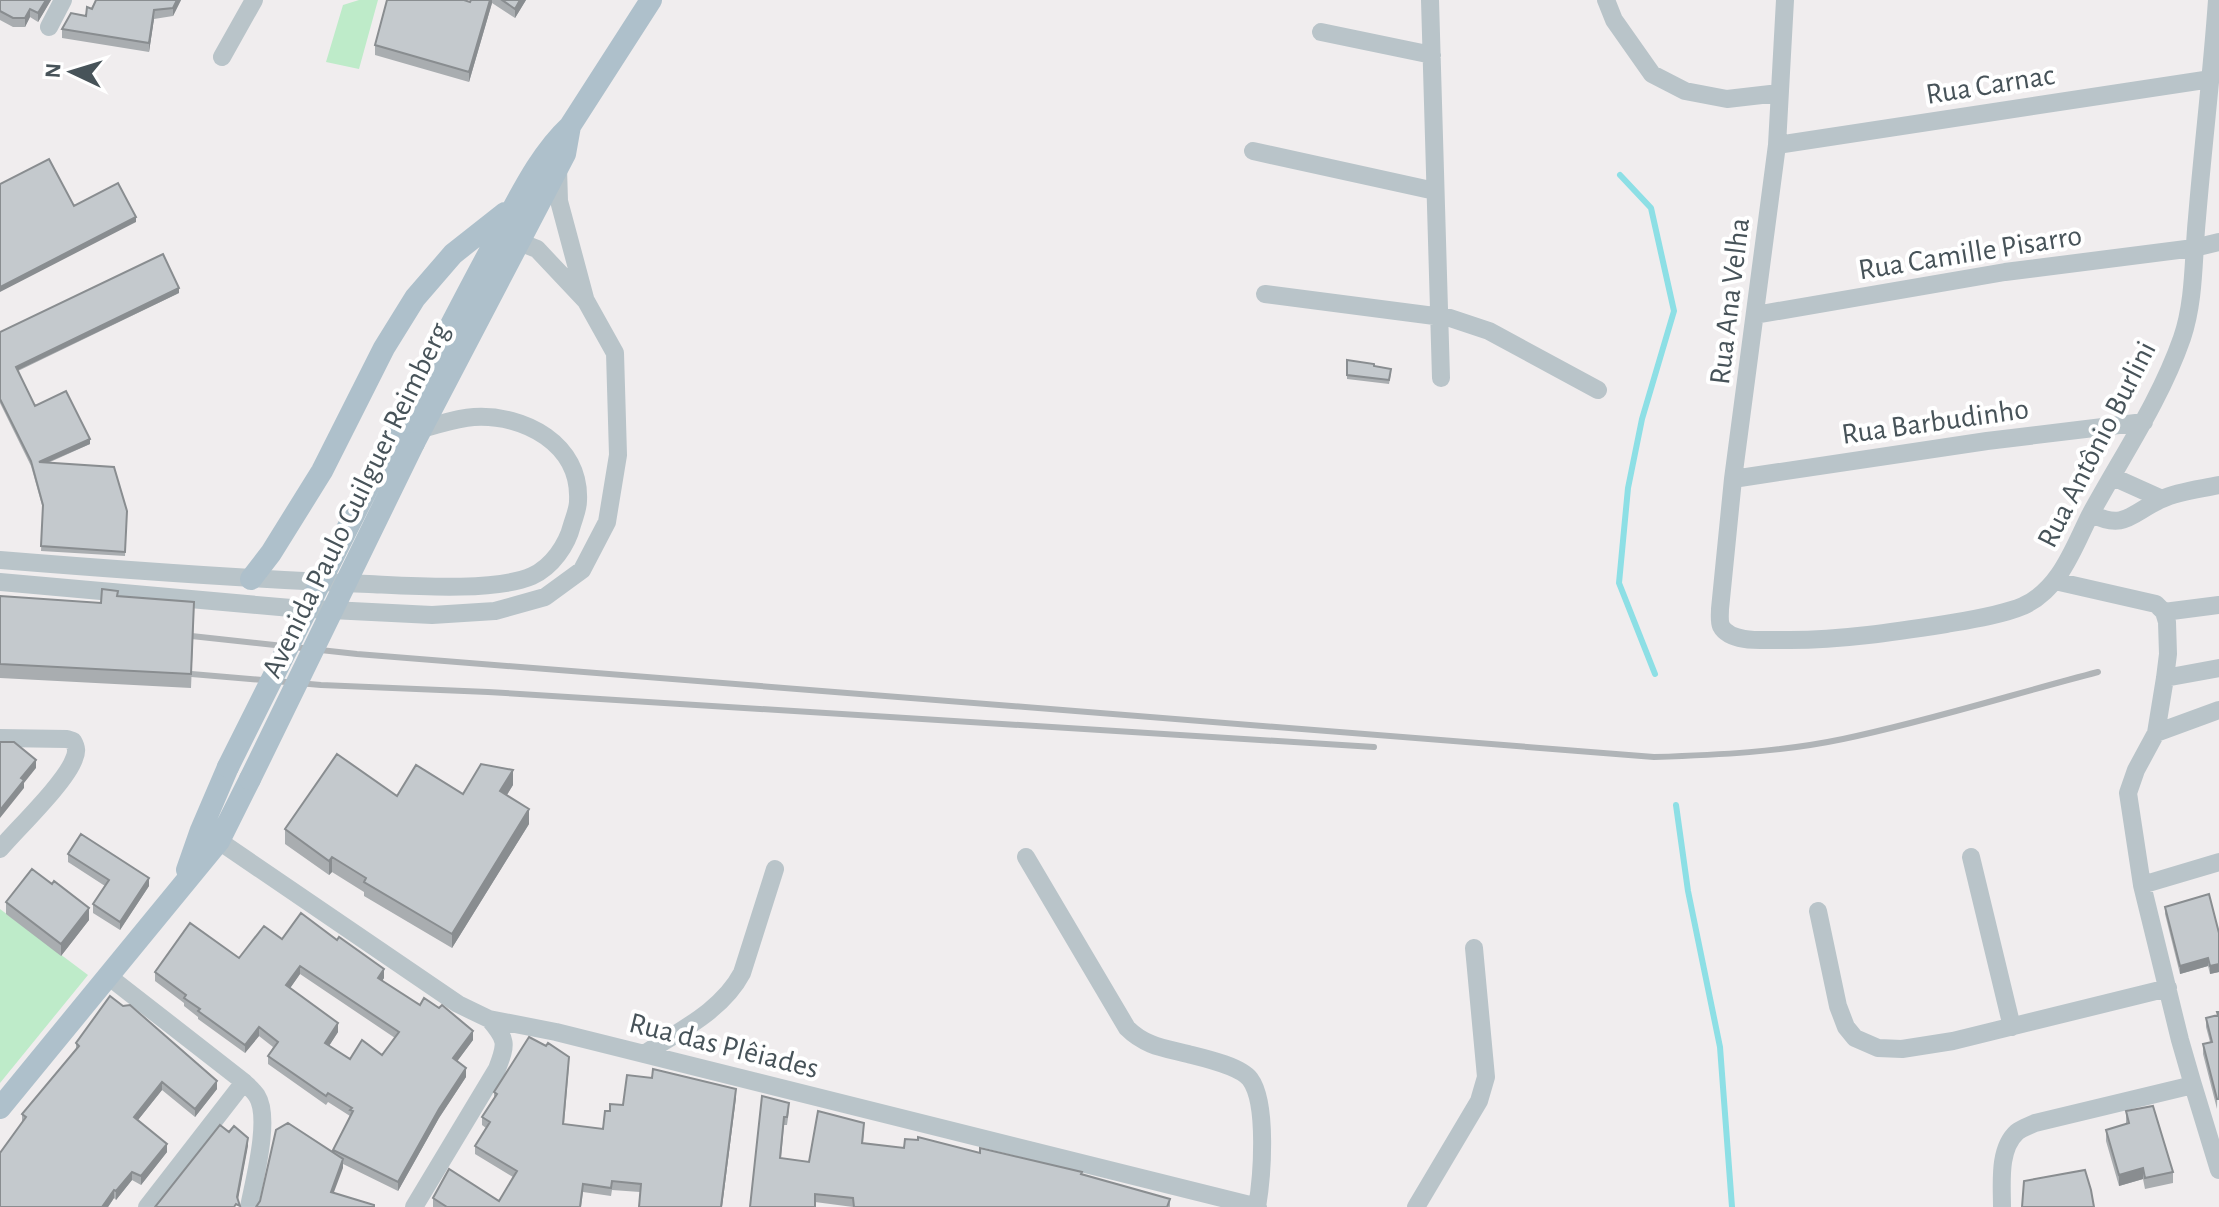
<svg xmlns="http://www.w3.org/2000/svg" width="2219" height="1207" font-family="'Alegreya Sans',sans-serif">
<rect width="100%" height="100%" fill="#f0edee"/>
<path fill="#beebc9" d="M359 0H378L359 69 326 62 343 5Z
M0 909 88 975 0 1083Z"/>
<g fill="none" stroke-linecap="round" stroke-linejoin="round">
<path stroke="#8ddfe5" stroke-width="6" d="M1620 175 1651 208 1674 311 1642 419 1628 488 1619 583 1655 674
M1676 805 1688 891 1720 1047 1732 1207"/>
<path stroke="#b9c4c9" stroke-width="18" d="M1430 0 1441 378
M1606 0 1614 20 1652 74 1685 91 1727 99 1779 93
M1785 0 1777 145 1733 479 1720 609C1720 614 1719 621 1721 626 1731 645 1772 639 1790 640 1842 640 1894 632 1946 624 1969 620 2002 615 2023 606 2060 589 2073 549 2090 515 2122 456 2160 401 2182 338 2195 300 2193 257 2197 218 2203 145 2212 73 2217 0
M49 27 63 0
M1321 32 1432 55
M222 57 254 0
M1777 145 2211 79
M1253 151 1435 191
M558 168 559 201 585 298
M1265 294 1450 318 1489 331 1598 390
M1755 315 2005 272 2194 248 2219 242
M2113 477 2162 499
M1733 479 1987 441 2144 422
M2091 514C2126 531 2132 512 2162 499 2179 491 2201 489 2219 485
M0 560C123 570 246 579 369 584 412 586 495 592 532 576 552 567 567 545 572 525 574 518 578 509 578 501 581 444 524 414 474 417 456 418 438 425 421 429
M0 582 291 608 432 615 495 611 545 597 582 570 607 522 618 455 615 353 586 301 537 249 519 242
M2164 612 2219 605
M2165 678 2219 668
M2156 733 2219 710
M0 738 67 739 73 741C77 748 77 752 74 759 66 782 18 828 0 849
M219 841 458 1004 489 1019 556 1032 1258 1207
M1026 857 1127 1028C1145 1046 1164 1048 1188 1054 1204 1058 1240 1066 1250 1079 1268 1103 1262 1178 1257 1207
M1971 857 2012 1027
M2142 885 2219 862
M1818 911 1838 1006 1846 1027 1855 1038 1878 1048 1902 1049 1953 1041 2168 988
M108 976 244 1082C248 1086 254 1091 257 1096 271 1118 254 1181 249 1207
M644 1054C679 1031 722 1011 742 973L775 869
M2193 1085 2219 1170
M147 1207 244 1082
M414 1207 497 1069C507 1043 507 1040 489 1019
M1416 1207 1479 1101 1486 1077 1474 948
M2002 1207C2002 1184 1998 1149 2017 1132 2022 1128 2029 1126 2035 1123L2193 1085 2180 1040 2142 885 2128 793 2136 770 2156 733 2165 678 2168 654 2167 622 2164 612 2156 604 2055 581"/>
<path stroke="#aec0cb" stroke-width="22" d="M397 429C432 362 466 294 503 227 522 192 541 153 570 126L651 0
M414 443 565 154 570 126
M251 579 271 553 322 471 384 348 415 298 453 254 505 213
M187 870 201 830 228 767
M0 1108 219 841 250 779"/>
<path stroke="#b0b4b7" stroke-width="6" d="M173 634 357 654 1654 757C1718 755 1781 752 1843 739 1929 721 2013 694 2098 672
M168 672 321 685 488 692 1374 747"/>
<path stroke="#aec0cb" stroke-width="22" d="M228 767 397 429
M250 779 414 443"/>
</g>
<path fill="#a9adb0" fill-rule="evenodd" d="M0 0H51L38 22 30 17 25 27H13L0 20Z
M96 0H181L173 16 154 19 149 52 62 38V29L86 16Z
M471 0H526L515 18 492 3 469 82 375 55V45L470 2Z
M179 293 18 371 35 406 90 444 48 463 127 511 125 556 41 551 43 509 31 466 0 403V332Z
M1347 360 1391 373 1389 384 1347 379Z
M0 596 101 603 118 596 194 615 191 688 0 678Z
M513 785 507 795 529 824 452 948 364 896V892L332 872 329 875 285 844V829L397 796 463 794Z
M68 854 149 886 120 930 93 913V904L105 886 68 862Z
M6 902 89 920 61 956 6 914Z
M2165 907 2219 933V972L2210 974 2208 966 2180 974 2165 914Z
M282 939 384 978 382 981 473 1040 457 1061 466 1077 439 1118 398 1191 343 1164V1168L256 1207 333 1153V1150L350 1116 328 1102 326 1105 268 1064V1056L273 1047 259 1036 245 1053 198 1019V1017L184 1006V1003L155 981V972L239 958ZM300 974 395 1038 382 1055 350 1059 329 1046 338 1032 290 988Z
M2217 1012H2219L2217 1109 2203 1054V1044L2210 1042 2206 1027V1018L2217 1015Z
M76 1043 217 1089 195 1117 162 1090 138 1120 167 1152 141 1185 132 1180 116 1200 114 1198 108 1207H0L22 1122V1114L76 1049Z
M569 1065 564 1124 603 1129 610 1111 623 1105 736 1098 640 1192 612 1190 611 1196 583 1192 581 1207H433V1198L499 1201 513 1177 475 1154V1146L486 1128 482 1125V1117L494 1098V1092Z
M762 1096 789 1111 787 1125H784L781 1158 809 1162 864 1131 863 1143 904 1148 980 1153 1082 1175 1170 1199V1207H853L815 1202 750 1207Z
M2126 1111 2173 1172V1183L2145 1189 2143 1179 2119 1186 2106 1141V1130L2126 1124Z"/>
<path fill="#898d90" d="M46 0H51L38 22V13Z
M177 0H181L173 16V8Z
M490 0H492V3L469 82V72Z
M520 0H526L515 18V9Z
M30 9V17L25 27V18Z
M154 10V19L149 52V43Z
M136 217V222L0 292V287Z
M179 288V293L16 371V367Z
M90 439V444L39 466V462Z
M36 760V768L24 783V788L0 818V810L21 778Z
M513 770V785L500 806V791Z
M529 809V824L452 948V934Z
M332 857V872L329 875V861Z
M149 878V886L120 930V922Z
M89 908V920L61 956V944Z
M2208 958V966L2180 974V966Z
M2219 964V972L2210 974V966Z
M300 966V974L286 994V985Z
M384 969V978L378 987V978Z
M338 1023V1032L325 1052V1043Z
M259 1027V1036L245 1053V1045Z
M473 1031V1040L453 1067V1058Z
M466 1068V1077L439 1118 398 1191V1182L439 1109Z
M217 1081V1089L195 1117V1109Z
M162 1082V1090L134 1125V1117Z
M736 1089V1098L722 1207H721Z
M248 1138V1146L237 1205V1197Z
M167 1144V1152L141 1185V1176Z
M343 1159V1168L331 1200V1192Z
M2143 1168V1179L2119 1186V1175Z
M132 1172V1180L116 1200V1191Z
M114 1190V1198L108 1207H102Z"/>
<path fill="#c4c9cd" stroke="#898d90" stroke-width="2" fill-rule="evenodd" d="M0 0H46L38 13 30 9 25 18H13L0 11Z
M96 0H177L173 8 154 10 149 43 62 29 71 13 86 16 87 7 92 9Z
M387 0H464L470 2 471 0H490L469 72 375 45Z
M502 0H520L515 9Z
M49 159 74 206 118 183 136 217 0 287V184Z
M163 254 179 288 16 367 35 406 66 391 90 439 39 462 114 467 127 511 125 552 41 546 43 505 31 461 0 399V332Z
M1347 360 1374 364V366L1391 369 1389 380 1347 375Z
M102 589 118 591 117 596 194 602 191 674 0 664V596L101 603Z
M0 742H14L36 760 21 778 24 780 0 810Z
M337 754 397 796 416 765 463 794 481 764 513 770 500 791 529 809 452 934 364 882 366 878 332 857 329 861 285 829Z
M81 834 149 878 120 922 93 904 109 880 68 854Z
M32 869 52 884 54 881 89 908 61 944 6 902Z
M2209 894 2219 933V964L2210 966 2208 958 2180 966 2165 907Z
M301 913 337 940 339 937 384 969 378 978 420 1005 424 998 439 1008 442 1005 473 1031 453 1058 466 1068 439 1109 398 1182 333 1150 353 1111 350 1110 352 1108 328 1093 326 1096 268 1056 278 1042 259 1027 245 1045 198 1011 200 1009 184 998 186 995 155 972 190 923 239 958 264 926 282 939ZM300 966 399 1032 382 1055 362 1040 350 1059 325 1043 338 1023 286 985Z
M110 996 123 1006 130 1005 217 1081 195 1109 162 1082 134 1117 167 1144 141 1176 132 1172 116 1191 114 1190 102 1207H0V1153L26 1117 22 1114 79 1046 76 1043Z
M2217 1012H2219V1099H2217L2203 1044 2212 1042 2206 1018 2218 1015Z
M529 1037 546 1046 548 1043 569 1057 563 1124 603 1129 605 1111H610V1104L623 1105 627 1075 652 1078 653 1069 736 1089 721 1207H639L641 1184 612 1181 611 1188 583 1184 580 1207H447L433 1198 449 1169 499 1201 517 1171 475 1146 490 1122 482 1117 497 1094 494 1092Z
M762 1096 789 1103 787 1117H784L780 1158 809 1162 818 1111 864 1123 862 1143 904 1148 905 1139 918 1140V1137L980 1153V1148L1082 1172 1081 1174 1170 1199 1167 1207H854L853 1198 815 1194V1207H750Z
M2153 1106 2173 1172 2145 1178 2143 1168 2119 1175 2106 1130 2129 1123 2126 1111Z
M288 1123 343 1159 331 1192 374 1205V1207H256L260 1201 276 1130Z
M220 1125 229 1132 234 1126 248 1138 237 1197 240 1206 236 1204 234 1207H155Z
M2085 1170 2091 1190 2094 1207H2022L2024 1181Z"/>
<g text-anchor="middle" stroke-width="8" stroke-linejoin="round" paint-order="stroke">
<g font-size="30" fill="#475359" stroke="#fff">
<text transform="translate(1990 84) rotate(-9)" y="10">Rua Carnac</text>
<text transform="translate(1970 252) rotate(-9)" y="10">Rua Camille Pisarro</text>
<text transform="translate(1729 301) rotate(-83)" y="10">Rua Ana Velha</text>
<text transform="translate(1935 421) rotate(-8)" y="10">Rua Barbudinho</text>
<text transform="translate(2096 444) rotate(-63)" y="10">Rua Antônio Burlini</text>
<text transform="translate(355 500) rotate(-64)" y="10">Avenida Paulo Guilguer Reimberg</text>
<text transform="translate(724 1045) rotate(14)" y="10">Rua das Plêiades</text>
</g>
</g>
<g transform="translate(72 72) rotate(274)" stroke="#ffffff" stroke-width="6" paint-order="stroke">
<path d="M0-6L14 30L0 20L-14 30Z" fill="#475359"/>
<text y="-12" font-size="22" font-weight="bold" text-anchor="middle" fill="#475359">N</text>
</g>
</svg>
